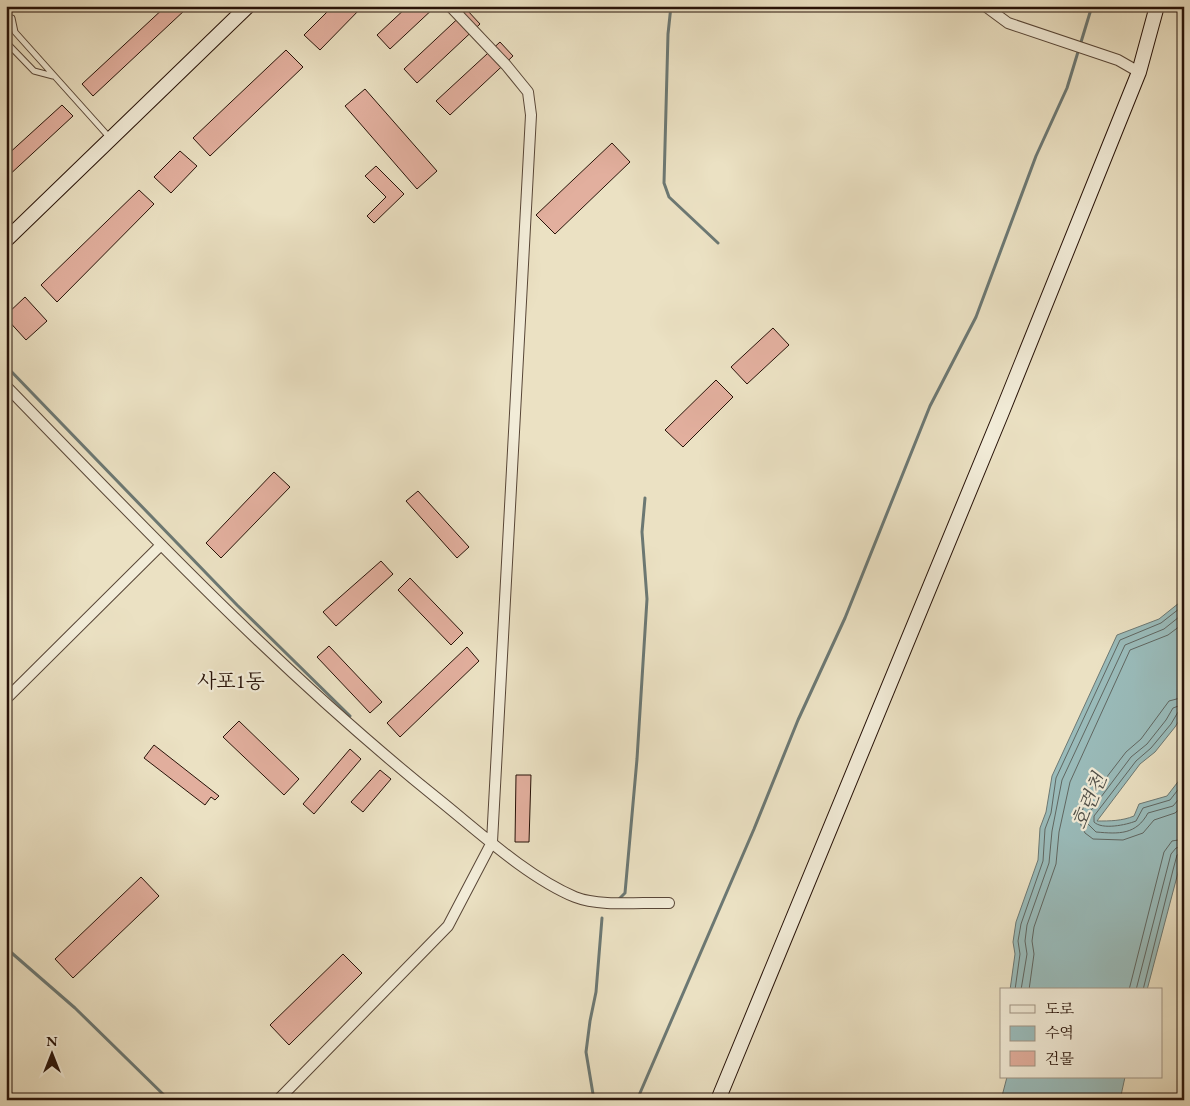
<svg xmlns="http://www.w3.org/2000/svg" width="1190" height="1106" font-family="'EB Garamond','Noto Serif KR',serif">
<rect width="100%" height="100%" fill="#ebe1c3"/>
<filter id="stains"><feTurbulence type="fractalNoise" baseFrequency=".004" numOctaves="4"/><feColorMatrix values="0 0 0 0 .2 0 0 0 0 .09 0 0 0 0 .02 0 0 0 .5 -.17"/></filter>
<radialGradient id="worn" r=".72"><stop offset=".6" stop-color="#630" stop-opacity="0"/><stop offset="1" stop-color="#630" stop-opacity=".3"/></radialGradient>
<path fill="#9abcbb" stroke="#6c7873" d="M1184 599V713L1175 727 1155 752 1140 764 1097 821C1110 821 1122 821 1134 816L1139 804 1167 796 1184 774V850L1147 990H1010L1015 954 1013 942 1016 922 1038 860 1040 828 1046 812 1052 776 1117 635 1159 619Z
M1007 1077H1125L1120 1100H1001Z"/>
<g fill="none" stroke-linecap="round" stroke-linejoin="round">
<path stroke="#606762" stroke-width="1" d="M1184 697 1169 701 1141 739 1126 752 1083 808 1080 823 1085 833 1093 839 1123 840 1143 833 1154 820 1175 813 1184 805
M1184 704 1173 708 1166 720 1147 744 1131 757 1089 813 1087 823 1096 832C1119 834 1136 835 1148 813L1173 806 1184 793
M1184 710 1178 712 1171 724 1151 748 1136 761 1094 816V822C1102 830 1126 825 1136 821L1143 808 1170 800 1184 782
M1015 990 1020 954 1018 941 1021 924 1043 861 1045 829 1051 813 1056 778 1120 640 1161 623 1184 605
M1021 990 1027 954 1025 941 1027 925 1049 863 1052 831 1062 780 1125 645 1164 629 1184 613
M1029 990 1034 954 1032 941 1034 927 1056 864 1059 832 1070 782 1130 650 1168 635 1184 623
M1129 990 1164 852 1172 841 1184 839
M1136 990 1171 854 1176 848 1184 846
M1143 990 1173 870 1177 855 1184 852"/>
<path stroke="#6c7873" stroke-width="3" d="M671 6 668 34 664 183 669 197 718 243
M6 366 237 605 350 716
M617 901 625 893 637 759 647 599 642 532 645 498
M6 948 75 1008 169 1100
M594 1100 586 1052 590 1021 596 992 602 918
M637 1100 754 829 798 720 845 618 930 406 976 317 1036 156 1067 88 1092 6"/>
</g>
<path fill="#e2af9e" stroke="#271208" d="M166 6H183L186 9 93 96 82 84Z
M333 6H363L320 50 304 35Z
M408 6H436L390 49 377 35Z
M467 10 480 24 417 83 404 69Z
M500 42 513 56 450 115 436 101Z
M286 50 303 67 210 156 193 138Z
M365 89 437 171 417 189 345 106Z
M62 105 73 116 6 178V156Z
M612 143 630 162 555 234 536 215Z
M180 151 197 166 171 193 154 177Z
M376 166 404 194 374 223 367 216 386 197 365 176Z
M139 190 154 204 57 302 41 285Z
M25 297 47 321 26 340 6 318V315Z
M773 328 789 345 747 384 731 367Z
M716 380 733 397 683 447 665 430Z
M274 472 290 487 221 558 206 543Z
M418 491 469 547 457 558 406 501Z
M381 561 393 574 336 626 323 612Z
M410 578 463 633 451 645 398 590Z
M329 646 382 702 370 713 317 657Z
M467 647 479 661 400 737 387 723Z
M239 721 299 779 284 795 223 737Z
M154 745 219 796 215 800 211 797 205 805 144 758Z
M350 749 361 759 314 814 303 804Z
M380 770 391 779 363 812 351 802Z
M516 775H531L529 842H515Z
M141 877 159 896 73 978 55 959Z
M343 954 362 973 289 1045 270 1025Z"/>
<g fill="none" stroke-linecap="round" stroke-linejoin="round">
<g stroke="#584637" stroke-width="7">
<path id="lane" d="M12 18 15 32 110 138
M6 42 34 71 53 76"/>
</g>
<g stroke="#584637" stroke-width="12">
<path id="street" d="M985 6 1008 23 1118 60 1139 72
M6 386C145 529 282 674 438 799 478 831 527 877 575 897 600 907 642 902 669 903
M6 699 160 546
M278 1100 448 926 492 842 531 115 528 92 506 65 450 6"/>
</g>
<g stroke="#271208" stroke-width="16">
<path id="secondary" d="M6 240 248 6
M718 1100 1002 412 1139 72 1157 6"/>
</g>
<use href="#lane" stroke="#f2ecd8" stroke-width="5"/>
<use href="#street" stroke="#f2ecd8" stroke-width="10"/>
<use href="#secondary" stroke="#f2ecd8" stroke-width="14"/>
</g>
<g text-anchor="middle" stroke-width="4.5" stroke-linejoin="round" paint-order="stroke">
<g font-size="20" fill="#271208" stroke="#f2ecd8">
<text x="231" y="688">사포1동</text>
</g>
<g font-size="20" font-style="italic" fill="#4f4e47" stroke="#f2ecd8">
<text transform="translate(1089 801) rotate(-67)" y="7">호련천</text>
</g>
</g>
<rect width="1190" height="1106" fill="none" stroke="#ebe1c3" stroke-width="25"/>
<rect x="8" y="8" width="1175" height="1091" fill="none" stroke="#271208" stroke-width="2.5"/>
<rect x="12" y="12" width="1165" height="1081" fill="none" stroke="#271208"/>
<rect x="1000" y="988" width="162" height="90" fill="#f2ecd8" stroke="#a19585"/>
<rect x="1010" y="1005" width="25" height="8" fill="#f2ecd8" stroke="#a19585"/>
<text x="1045" y="1014" font-size="15" fill="#271208">도로</text>
<rect x="1010" y="1026" width="25" height="15" fill="#9abcbb" stroke="#a19585"/>
<text x="1045" y="1038" font-size="15" fill="#271208">수역</text>
<rect x="1010" y="1051" width="25" height="15" fill="#e2af9e" stroke="#a19585"/>
<text x="1045" y="1064" font-size="15" fill="#271208">건물</text>
<g transform="translate(52 1054)" stroke="#f2ecd8" stroke-width="4" paint-order="stroke">
<path d="M0-4L9 19L0 12L-9 19Z" fill="#271208"/>
<text y="-8" font-size="14" font-weight="bold" text-anchor="middle" fill="#271208">N</text>
</g>
<rect width="100%" height="100%" filter="url(#stains)"/>
<rect width="100%" height="100%" fill="url(#worn)"/>
</svg>
